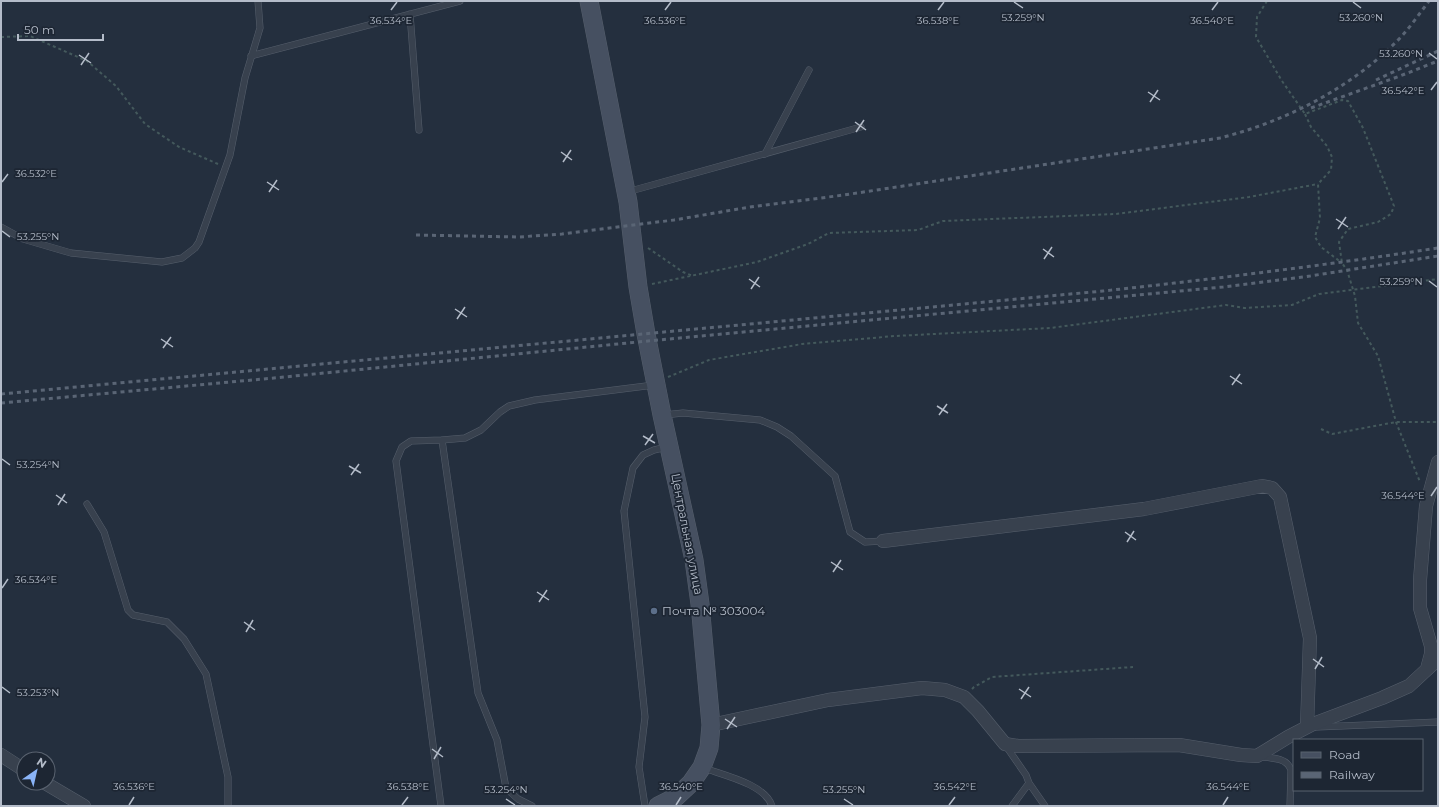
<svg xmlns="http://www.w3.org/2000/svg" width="1439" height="807" font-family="Montserrat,sans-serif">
<rect width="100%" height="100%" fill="#242f3e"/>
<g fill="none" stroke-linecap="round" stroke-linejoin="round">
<g stroke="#565f6c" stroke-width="7">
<path id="lane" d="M410 14 419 130
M251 56 460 1
M765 154 809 70
M627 192 861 127
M1 227 23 239 71 253 162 262 182 258 195 248 199 242 230 155 245 78 260 28 258 1
M664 415 683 413 760 420 777 427 791 436 835 476 850 532 865 542 883 541
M442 440 465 438 481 430 500 412 509 406 535 400 654 385
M87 504 104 532 128 610 133 615 167 622 184 639 206 674 228 777V806
M1317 727 1438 722
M1006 746 1026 775 1029 783 1045 806
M1258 757C1270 758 1287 757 1291 770L1290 806
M704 768C723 775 765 784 772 806
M441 806 396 461 402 447 411 441 442 440 478 693 497 740 506 788 518 799 532 806
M645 806 639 767 645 717 624 511 633 468 643 455 654 450 667 447
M1012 806 1029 783"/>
</g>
<g stroke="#565f6c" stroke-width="14">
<path id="street" d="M883 541 1144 509 1262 486 1272 488 1280 497 1310 638 1307 727
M1427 669 1431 654V646L1420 608V580L1426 506 1438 462
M711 725 828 700 922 688 945 690 964 697 978 711 1005 744 1018 746 1179 745 1241 755 1257 756 1288 737 1313 724 1382 698 1409 686 1438 659
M1 755 24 770
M45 783 84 806"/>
</g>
<g stroke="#565f6c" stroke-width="19">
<path id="secondary" d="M589 1 628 202 638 287 646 334 662 415 694 560 700 604 711 725 709 748 702 767 691 783 676 797 658 806"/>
</g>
<path stroke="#44595c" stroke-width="2" stroke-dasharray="3 3" stroke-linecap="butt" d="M1267 1 1257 17 1256 37 1282 81 1305 114 1342 100 1348 101 1363 128 1394 206 1391 214 1378 222 1348 229 1339 242 1342 263 1347 270 1355 296 1358 323 1378 356 1396 422 1420 482
M1 37 30 36 87 61 116 86 145 124 179 147 218 164
M1305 114 1311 127 1327 146 1332 157 1331 170 1318 184 1320 218 1315 237 1321 247 1342 263
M648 248 683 272 693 276
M652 284 757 262 808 244 829 233 918 230 943 221 1116 214 1249 197 1318 184
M668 377 709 360 802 344 895 336 1050 328 1226 305 1244 308 1292 305 1319 294 1438 279
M1321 429 1332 434 1396 422H1438
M972 689 974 687 992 677 1133 667"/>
<use href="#lane" stroke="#38414e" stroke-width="6"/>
<use href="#street" stroke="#38414e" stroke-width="13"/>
<use href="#secondary" stroke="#465061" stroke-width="18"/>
<path stroke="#5a6575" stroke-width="3" stroke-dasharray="4 4" stroke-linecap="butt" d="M1376 80 1438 51
M1311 108 1400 76 1438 61
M416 235 519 237 562 234 674 220 750 207 844 195 1220 138C1287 121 1353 87 1401 37 1411 26 1420 13 1429 1
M1 394 1103 291C1215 279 1327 265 1438 248
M1 403 274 378 648 341 1223 287 1310 276 1438 256"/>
</g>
<path fill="none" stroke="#b4bcc9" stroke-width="1.5" d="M1014 2 1023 8M1353 2 1361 8M391 10 397 2M665 10 671 2M938 10 944 2M1212 10 1218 2M1429 53 1437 59M79 55 91 63M81 65 89 53M1431 90 1437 82M1148 92 1160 100M1150 102 1158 90M855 122 866 130M856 132 864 120M561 152 572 160M563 162 571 150M2 182 8 174M267 182 279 190M269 192 277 180M1336 219 1348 227M1338 229 1346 217M2 231 10 237M1043 249 1054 257M1044 259 1052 247M749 279 760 287M1429 281 1437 287M751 289 759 277M455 309 467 317M457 319 465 307M161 339 173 347M163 348 171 337M1230 376 1242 384M1232 385 1240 374M937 406 948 413M939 415 947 404M643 436 655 443M645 445 653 434M2 459 10 465M349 466 361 473M351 475 359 464M56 495 67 503M1431 496 1437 487M58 505 65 494M1125 532 1136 540M1127 542 1134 531M831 562 843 570M833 572 841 560M2 588 8 579M537 592 549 600M539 602 547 590M244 622 255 630M246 632 253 620M1313 659 1324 667M1315 669 1322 657M2 687 10 693M1019 689 1031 697M1021 699 1029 687M725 719 737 727M727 729 735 717M432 749 443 757M434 759 441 747M506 799 515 805M844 799 853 805M129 805 134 797M402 805 408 797M676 805 681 797M949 805 955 797M1223 805 1228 797"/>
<circle fill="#5c6f8a" stroke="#1d2633" stroke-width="1.5" cx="654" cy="611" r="4"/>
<g text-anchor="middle" stroke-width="3.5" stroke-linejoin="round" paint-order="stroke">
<g font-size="12" fill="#b4bcc9" stroke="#1d2633">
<text transform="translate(687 534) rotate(79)" y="4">Центральная улица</text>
</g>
<g font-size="12" fill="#b4bcc9" stroke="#1d2633" text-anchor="start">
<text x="662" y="615">Почта № 303004</text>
</g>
</g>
<g font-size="10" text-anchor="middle" fill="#b4bcc9" stroke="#1d2633" stroke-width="3.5" stroke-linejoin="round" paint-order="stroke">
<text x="1023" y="21">53.259°N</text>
<text x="1361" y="21">53.260°N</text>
<text x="391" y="24">36.534°E</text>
<text x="665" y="24">36.536°E</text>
<text x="938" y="24">36.538°E</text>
<text x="1212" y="24">36.540°E</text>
<text x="1401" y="57">53.260°N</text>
<text x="1403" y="94">36.542°E</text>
<text x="36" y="177">36.532°E</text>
<text x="38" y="240">53.255°N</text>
<text x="1401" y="285">53.259°N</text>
<text x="38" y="468">53.254°N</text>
<text x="1403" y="499">36.544°E</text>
<text x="36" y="583">36.534°E</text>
<text x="38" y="696">53.253°N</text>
<text x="134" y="790">36.536°E</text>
<text x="408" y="790">36.538°E</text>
<text x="681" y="790">36.540°E</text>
<text x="955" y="790">36.542°E</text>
<text x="1228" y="790">36.544°E</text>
<text x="506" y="793">53.254°N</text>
<text x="844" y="793">53.255°N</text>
</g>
<rect width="1439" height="807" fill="none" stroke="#b4bcc9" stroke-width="4"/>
<rect x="1293" y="739" width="130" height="52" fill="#1d2633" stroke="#59626f"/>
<rect x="1301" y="752" width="20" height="6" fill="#465061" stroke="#59626f"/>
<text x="1329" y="759" font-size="12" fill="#b4bcc9">Road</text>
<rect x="1301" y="772" width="20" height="6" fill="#5a6575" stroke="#59626f"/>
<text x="1329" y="779" font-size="12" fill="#b4bcc9">Railway</text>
<g transform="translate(36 771) rotate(34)"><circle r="19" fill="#1d2633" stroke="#59626f"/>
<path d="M0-3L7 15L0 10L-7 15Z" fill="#8ab4f8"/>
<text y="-6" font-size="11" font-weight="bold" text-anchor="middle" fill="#b4bcc9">N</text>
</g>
<path d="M18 34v6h85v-6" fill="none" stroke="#b4bcc9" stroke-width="2"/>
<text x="24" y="34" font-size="12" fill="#b4bcc9" stroke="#1d2633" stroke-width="3" paint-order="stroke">50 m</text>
</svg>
